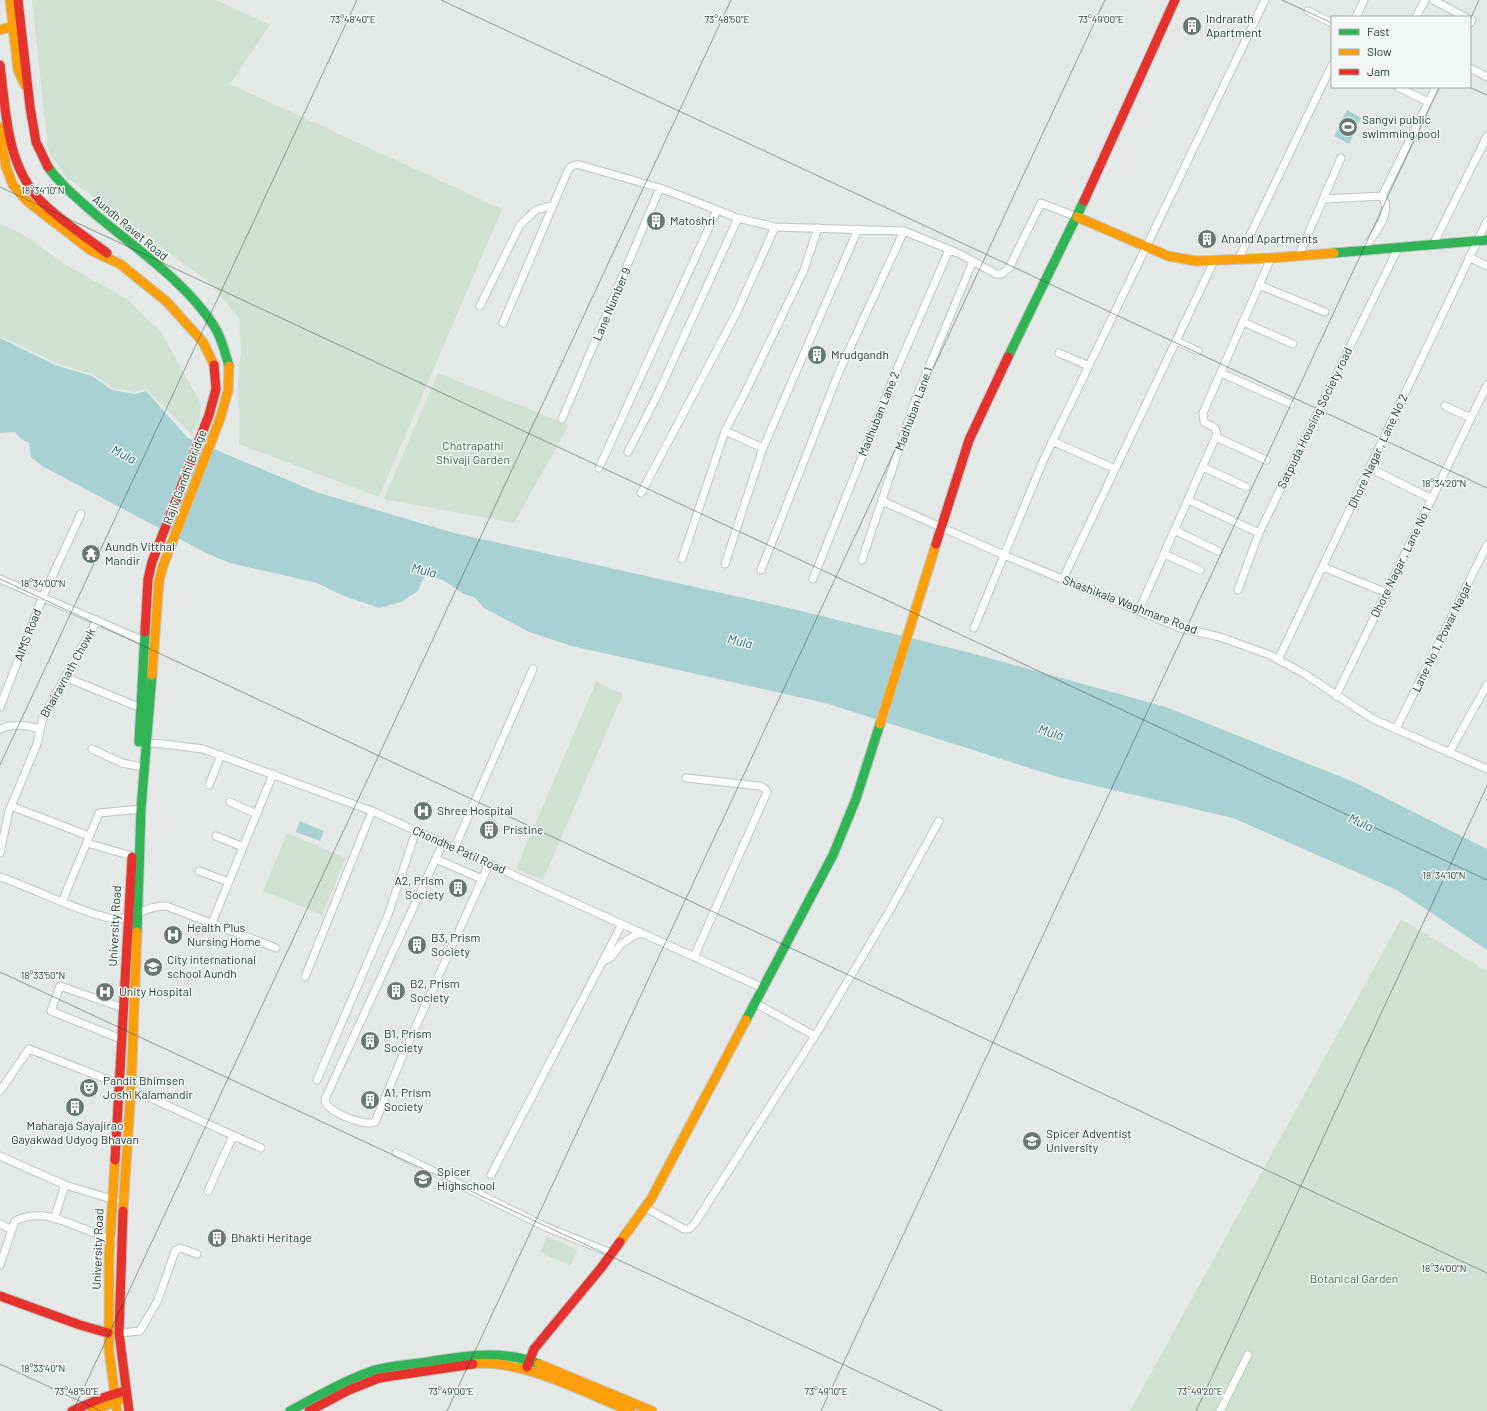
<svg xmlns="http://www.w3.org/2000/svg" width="1487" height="1411" font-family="Barlow,sans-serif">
<rect width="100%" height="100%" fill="#e4e9e7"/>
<path fill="#cfe1d3" d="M32 0H216L270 25 230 84 502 209 379 497 239 444 238 381 241 352 239 318 210 283 66 177 48 150Z
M0 223 22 234 68 266 127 299 161 332 201 404 199 421 192 435 146 389 134 392 113 388 93 375 56 363 0 336Z
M438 373 569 425 514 523 384 499Z
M596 682 623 694 543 880 516 869Z
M287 833 346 858 322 915 263 891Z
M1401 919 1487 971V1411H1130Z
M547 1236 577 1250 570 1266 540 1252Z"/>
<path fill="#a8d1d4" d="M1347 110 1361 118 1349 144 1334 136Z
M0 338 55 365 92 376 112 390 135 394 146 391 188 438 316 492 454 533 793 609 967 652 1166 707 1354 782 1487 849V950L1397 890 1233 818 1058 777 825 703 572 646 529 632 484 608 474 597 464 594 443 580 427 575 423 579 418 591 401 602 379 608 344 596 317 583 230 563 208 554 42 466 31 457 29 443 21 439 15 432 0 433Z
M300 821 324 831 320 841 296 832Z"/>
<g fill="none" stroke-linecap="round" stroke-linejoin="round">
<g stroke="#c1c6c4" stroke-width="9">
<path id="street" d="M1433 0 1465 17
M1308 11 1332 23
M1356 17 1364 0
M1416 17 1425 0
M1470 19 1472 20 1470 23
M1470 68 1487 77
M1398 87 1428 102
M1382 196 1436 87
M1324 199 1382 196
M1433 245 1487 136
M1363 250C1373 235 1394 214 1382 196
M1299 255 1341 158
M1469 257 1487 266
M1238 260 1332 65
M1259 285 1325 312
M480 306 520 225 536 210 553 205
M1243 322 1293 344
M503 323 566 175C569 167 572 164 580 165L660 188 738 218 775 227 904 231 960 254 996 274H1001L1009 268 1041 203 1077 217
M1176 341 1198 351
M1059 353 1089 366
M1221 373 1291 404
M1445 406 1471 418
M562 419 660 188
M725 431 763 448
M1216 437 1266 460
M1052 441 1115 469
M628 452 656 398 738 218
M1203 467 1246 487
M599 468 717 210
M1370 468 1432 499
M641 493 736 314 775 227
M1188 500 1259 533
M882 501 1004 555 1180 628 1220 637 1270 655 1303 673 1373 719 1487 769
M1174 530 1218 551
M1164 554 1200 570
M682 559 725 431 744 395 804 270 818 228
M862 560 916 398 973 261
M725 564 763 448 858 229
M1323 567 1387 593
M761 570 839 372 904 231
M0 579 144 641
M813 579 898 367 949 250
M1063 579 1214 261
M1238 590 1259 533 1398 248
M1139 610 1217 434 1215 428 1204 422 1203 413 1271 258
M974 628 1043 461 1265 0
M1278 660 1487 221
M65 677 141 708
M1336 696 1487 385
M0 707 43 596 81 514
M0 729C15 723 25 725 40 729
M1396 729 1487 545
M146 743 164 744 203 749 372 811 763 988
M92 749 122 763 137 766
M1449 753 1487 685
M686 778 760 786 765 789 767 792 694 957
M209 785 221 755
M230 802 257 814
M11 806 89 836
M216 836 243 847
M87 843 132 856
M443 843 325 1099C324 1111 364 1127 375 1122L403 1055 489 864
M454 849 533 669
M0 853 9 811 37 744 43 717 97 620
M436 859 482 879
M199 871 229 882
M0 877C33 888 64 905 98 915 103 916 110 919 116 919 133 918 149 905 166 906L276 948
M62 902 99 813 141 809
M212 923 273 774
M602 962 611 957 621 944 640 932
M305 977 372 811
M755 1003 815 1036
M121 1039 51 1011 60 986 123 1008
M317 1080 388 915 416 831
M131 1089 261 1148
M0 1091 29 1049 119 1084
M396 1153 546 1227 611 1253
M0 1156 65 1185
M491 1175 622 924
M208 1191 233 1136
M646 1208 684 1229H689L695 1223 815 1036 890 910 939 821
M54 1219 65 1185 115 1200
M0 1224 12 1230
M0 1265 15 1221C47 1204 81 1232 113 1239
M119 1333 140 1331 158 1300 175 1251 180 1248 197 1254
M1220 1411 1248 1355"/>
</g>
<g stroke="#c0c7c4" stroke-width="11">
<path id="fast" d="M48 167C61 185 78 199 95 214 134 247 187 283 214 326 222 338 225 353 229 366
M1334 253 1487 240
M1008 357 1084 201
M139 742 145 632
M137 932 141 809 152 675
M746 1020 833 855 856 799 880 724
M290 1411C318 1396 345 1380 375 1370 389 1366 405 1365 420 1363 460 1357 499 1348 539 1364"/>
</g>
<g stroke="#c0c7c4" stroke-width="11">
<path id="slow" d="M10 0 18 70 25 85
M0 30 13 26
M0 127 6 167 13 185 27 201 90 250 120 264 166 301 203 342 214 365
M1077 217 1168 256 1196 261 1271 258 1334 253
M152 675 159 581 163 566 220 419 228 391 229 366
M880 724 936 544
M115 1160 109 1258V1350L117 1411
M123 1211 131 1089 137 932
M620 1242 651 1199 746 1020
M473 1364C517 1357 588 1394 630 1411
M539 1364 652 1411
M92 1411 122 1399"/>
</g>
<g stroke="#c0c7c4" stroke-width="11">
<path id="jam" d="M18 0 30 107 36 142 48 167
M0 65C6 111 6 164 40 200 59 220 85 236 107 253
M1084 201 1175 0
M936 544 969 440 1008 357
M145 632 148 579 152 562 209 415 216 389 214 365
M115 1160 132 857
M123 1211 119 1333 129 1411
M0 1296 80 1325 108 1333
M527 1367 534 1349 601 1268 620 1242
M72 1411 99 1399 121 1392
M309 1411 349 1390 379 1378 473 1364"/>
</g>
<use href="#street" stroke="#fbfcfb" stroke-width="7"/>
<use href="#fast" stroke="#30b455" stroke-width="9"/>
<use href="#slow" stroke="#ff9f0a" stroke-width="9"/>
<use href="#jam" stroke="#e5322d" stroke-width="9"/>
</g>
<path fill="none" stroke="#243b33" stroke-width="1" stroke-opacity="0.45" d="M441 0 1487 488M1282 0 1332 23M1470 20 1479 0M1469 87 1487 95M0 187 1487 880M0 579 1487 1273M0 765 357 0M0 972 943 1411M0 1364 101 1411M73 1411 731 0M447 1411 1105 0M821 1411 1439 87M1196 1411 1487 786"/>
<defs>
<g id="building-disc" transform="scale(1)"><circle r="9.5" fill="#677872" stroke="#f3f8f5"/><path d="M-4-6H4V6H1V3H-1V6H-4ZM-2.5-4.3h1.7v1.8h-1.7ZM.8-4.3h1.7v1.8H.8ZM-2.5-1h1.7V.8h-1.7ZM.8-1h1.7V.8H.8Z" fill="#fff"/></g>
<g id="stadium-disc" transform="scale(1)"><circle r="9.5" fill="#677872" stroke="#f3f8f5"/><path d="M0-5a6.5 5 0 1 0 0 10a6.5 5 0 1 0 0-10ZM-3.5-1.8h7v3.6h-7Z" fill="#fff"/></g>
<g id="temple-disc" transform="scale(1)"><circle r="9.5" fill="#677872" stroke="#f3f8f5"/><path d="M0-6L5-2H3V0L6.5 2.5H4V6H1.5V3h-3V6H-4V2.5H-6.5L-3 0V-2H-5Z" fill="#fff"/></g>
<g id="hospital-disc" transform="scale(1)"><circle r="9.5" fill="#677872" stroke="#f3f8f5"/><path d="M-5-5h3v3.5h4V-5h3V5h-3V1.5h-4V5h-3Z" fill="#fff"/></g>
<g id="school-disc" transform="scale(1)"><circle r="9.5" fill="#677872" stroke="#f3f8f5"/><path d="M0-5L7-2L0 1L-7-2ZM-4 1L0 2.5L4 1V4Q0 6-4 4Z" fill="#fff"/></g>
<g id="theatre-disc" transform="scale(1)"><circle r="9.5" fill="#677872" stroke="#f3f8f5"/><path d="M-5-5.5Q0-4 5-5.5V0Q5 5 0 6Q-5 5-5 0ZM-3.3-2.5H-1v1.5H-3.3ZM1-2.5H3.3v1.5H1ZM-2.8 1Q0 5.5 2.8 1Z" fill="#fff"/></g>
<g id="university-disc" transform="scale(1)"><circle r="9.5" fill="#677872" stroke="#f3f8f5"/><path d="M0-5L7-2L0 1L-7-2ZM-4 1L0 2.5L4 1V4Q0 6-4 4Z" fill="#fff"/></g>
</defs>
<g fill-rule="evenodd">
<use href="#building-disc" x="1192" y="26"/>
<use href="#stadium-disc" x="1348" y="127"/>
<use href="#building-disc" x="656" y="221"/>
<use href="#building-disc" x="1207" y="239"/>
<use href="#building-disc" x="817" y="355"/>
<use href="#temple-disc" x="91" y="554"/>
<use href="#hospital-disc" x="423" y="811"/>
<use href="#building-disc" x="489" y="830"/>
<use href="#building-disc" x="458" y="888"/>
<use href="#hospital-disc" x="173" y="935"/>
<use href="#building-disc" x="417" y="945"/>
<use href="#school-disc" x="153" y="967"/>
<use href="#building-disc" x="396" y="991"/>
<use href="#hospital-disc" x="105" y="992"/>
<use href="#building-disc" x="370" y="1041"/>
<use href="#theatre-disc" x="89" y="1088"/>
<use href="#building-disc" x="370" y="1100"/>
<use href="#building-disc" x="75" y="1107"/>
<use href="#university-disc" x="1032" y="1141"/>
<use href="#school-disc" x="423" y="1179"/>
<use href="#building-disc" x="217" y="1238"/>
</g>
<g text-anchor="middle" stroke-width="3" stroke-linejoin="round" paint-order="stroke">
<g font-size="12" fill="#243b33" stroke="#f3f8f5" text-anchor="start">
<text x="1206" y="23">Indrarath<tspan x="1206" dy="14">Apartment</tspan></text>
<text x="1362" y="124">Sangvi public<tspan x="1362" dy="14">swimming pool</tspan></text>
<text x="670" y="225">Matoshri</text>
<text x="1221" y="243">Anand Apartments</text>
<text x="831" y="359">Mrudgandh</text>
<text x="105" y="551">Aundh Vitthal<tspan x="105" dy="14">Mandir</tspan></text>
<text x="437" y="815">Shree Hospital</text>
<text x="503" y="834">Pristine</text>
<text x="444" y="885" text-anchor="end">A2, Prism<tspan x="444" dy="14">Society</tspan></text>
<text x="187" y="932">Health Plus<tspan x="187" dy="14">Nursing Home</tspan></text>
<text x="431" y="942">B3, Prism<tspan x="431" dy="14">Society</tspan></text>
<text x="167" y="964">City international<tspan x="167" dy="14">school Aundh</tspan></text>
<text x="410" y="988">B2, Prism<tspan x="410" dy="14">Society</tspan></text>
<text x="119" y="996">Unity Hospital</text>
<text x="384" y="1038">B1, Prism<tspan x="384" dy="14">Society</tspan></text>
<text x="103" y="1085">Pandit Bhimsen<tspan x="103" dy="14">Joshi Kalamandir</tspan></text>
<text x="384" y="1097">A1, Prism<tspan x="384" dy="14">Society</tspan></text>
<text x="75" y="1130" text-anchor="middle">Maharaja Sayajirao<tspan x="75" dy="14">Gayakwad Udyog Bhavan</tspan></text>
<text x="1046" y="1138">Spicer Adventist<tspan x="1046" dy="14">University</tspan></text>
<text x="437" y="1176">Spicer<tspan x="437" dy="14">Highschool</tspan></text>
<text x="231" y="1242">Bhakti Heritage</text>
</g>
<g font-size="12" fill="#243b33" stroke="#f3f8f5">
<text transform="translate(130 228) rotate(40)" y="4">Aundh Ravet Road</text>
<text transform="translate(612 304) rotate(-67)" y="4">Lane Number 9</text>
<text transform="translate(914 409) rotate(-70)" y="4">Madhuban Lane 1</text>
<text transform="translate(879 414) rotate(-68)" y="4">Madhuban Lane 2</text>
<text transform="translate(1315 418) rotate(-64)" y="4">Satpuda Housing Society road</text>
<text transform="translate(1378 451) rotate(-65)" y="4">Dhore Nagar , Lane No 2</text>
<text transform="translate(185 477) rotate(-69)" y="4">Rajiv Gandhi Bridge</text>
<text transform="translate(1401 562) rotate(-64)" y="4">Dhore Nagar , Lane No 1</text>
<text transform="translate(1130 605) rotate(21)" y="4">Shashikala Waghmare Road</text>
<text transform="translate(28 635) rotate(-69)" y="4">AIMS Road</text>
<text transform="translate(1442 637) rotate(-64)" y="4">Lane No 1, Powar Nagar</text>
<text transform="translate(68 673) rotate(-61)" y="4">Bhairavnath Chowk</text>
<text transform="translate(459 850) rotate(24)" y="4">Chondhe Patil Road</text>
<text transform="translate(115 926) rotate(-87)" y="4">University Road</text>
<text transform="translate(98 1249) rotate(-88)" y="4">University Road</text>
</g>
<g font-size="12" fill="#316f44" stroke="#f3f8f5">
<text x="473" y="450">Chatrapathi<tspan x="473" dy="14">Shivaji Garden</tspan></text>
<text x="1354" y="1283">Botanical Garden</text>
</g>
<g font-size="13" font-style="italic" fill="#226b73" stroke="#f3f8f5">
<text transform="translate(124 454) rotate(27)" y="5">Mula</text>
<text transform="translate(424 570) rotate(13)" y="5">Mula</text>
<text transform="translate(740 641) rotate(13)" y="5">Mula</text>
<text transform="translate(1051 732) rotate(17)" y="5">Mula</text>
<text transform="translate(1361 822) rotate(24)" y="5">Mula</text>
</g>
</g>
<g font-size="10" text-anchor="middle" fill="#243b33" stroke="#f3f8f5" stroke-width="3" stroke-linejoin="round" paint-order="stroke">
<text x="353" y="23">73°48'40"E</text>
<text x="727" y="23">73°48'50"E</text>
<text x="1101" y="23">73°49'00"E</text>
<text x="43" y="194">18°34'10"N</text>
<text x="1444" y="487">18°34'20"N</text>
<text x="43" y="587">18°34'00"N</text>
<text x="1444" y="879">18°34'10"N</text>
<text x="43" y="979">18°33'50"N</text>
<text x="1444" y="1272">18°34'00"N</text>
<text x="43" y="1372">18°33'40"N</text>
<text x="77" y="1395">73°48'50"E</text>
<text x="451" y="1395">73°49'00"E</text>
<text x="826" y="1395">73°49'10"E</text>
<text x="1200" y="1395">73°49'20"E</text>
</g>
<rect x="1331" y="16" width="140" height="72" fill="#f3f8f5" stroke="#a0aca7"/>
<rect x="1339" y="29" width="20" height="6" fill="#30b455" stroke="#a0aca7"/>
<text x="1367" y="36" font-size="12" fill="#243b33">Fast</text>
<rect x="1339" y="49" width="20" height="6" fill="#ff9f0a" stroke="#a0aca7"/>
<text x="1367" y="56" font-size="12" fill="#243b33">Slow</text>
<rect x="1339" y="69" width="20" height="6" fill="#e5322d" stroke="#a0aca7"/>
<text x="1367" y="76" font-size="12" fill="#243b33">Jam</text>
</svg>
